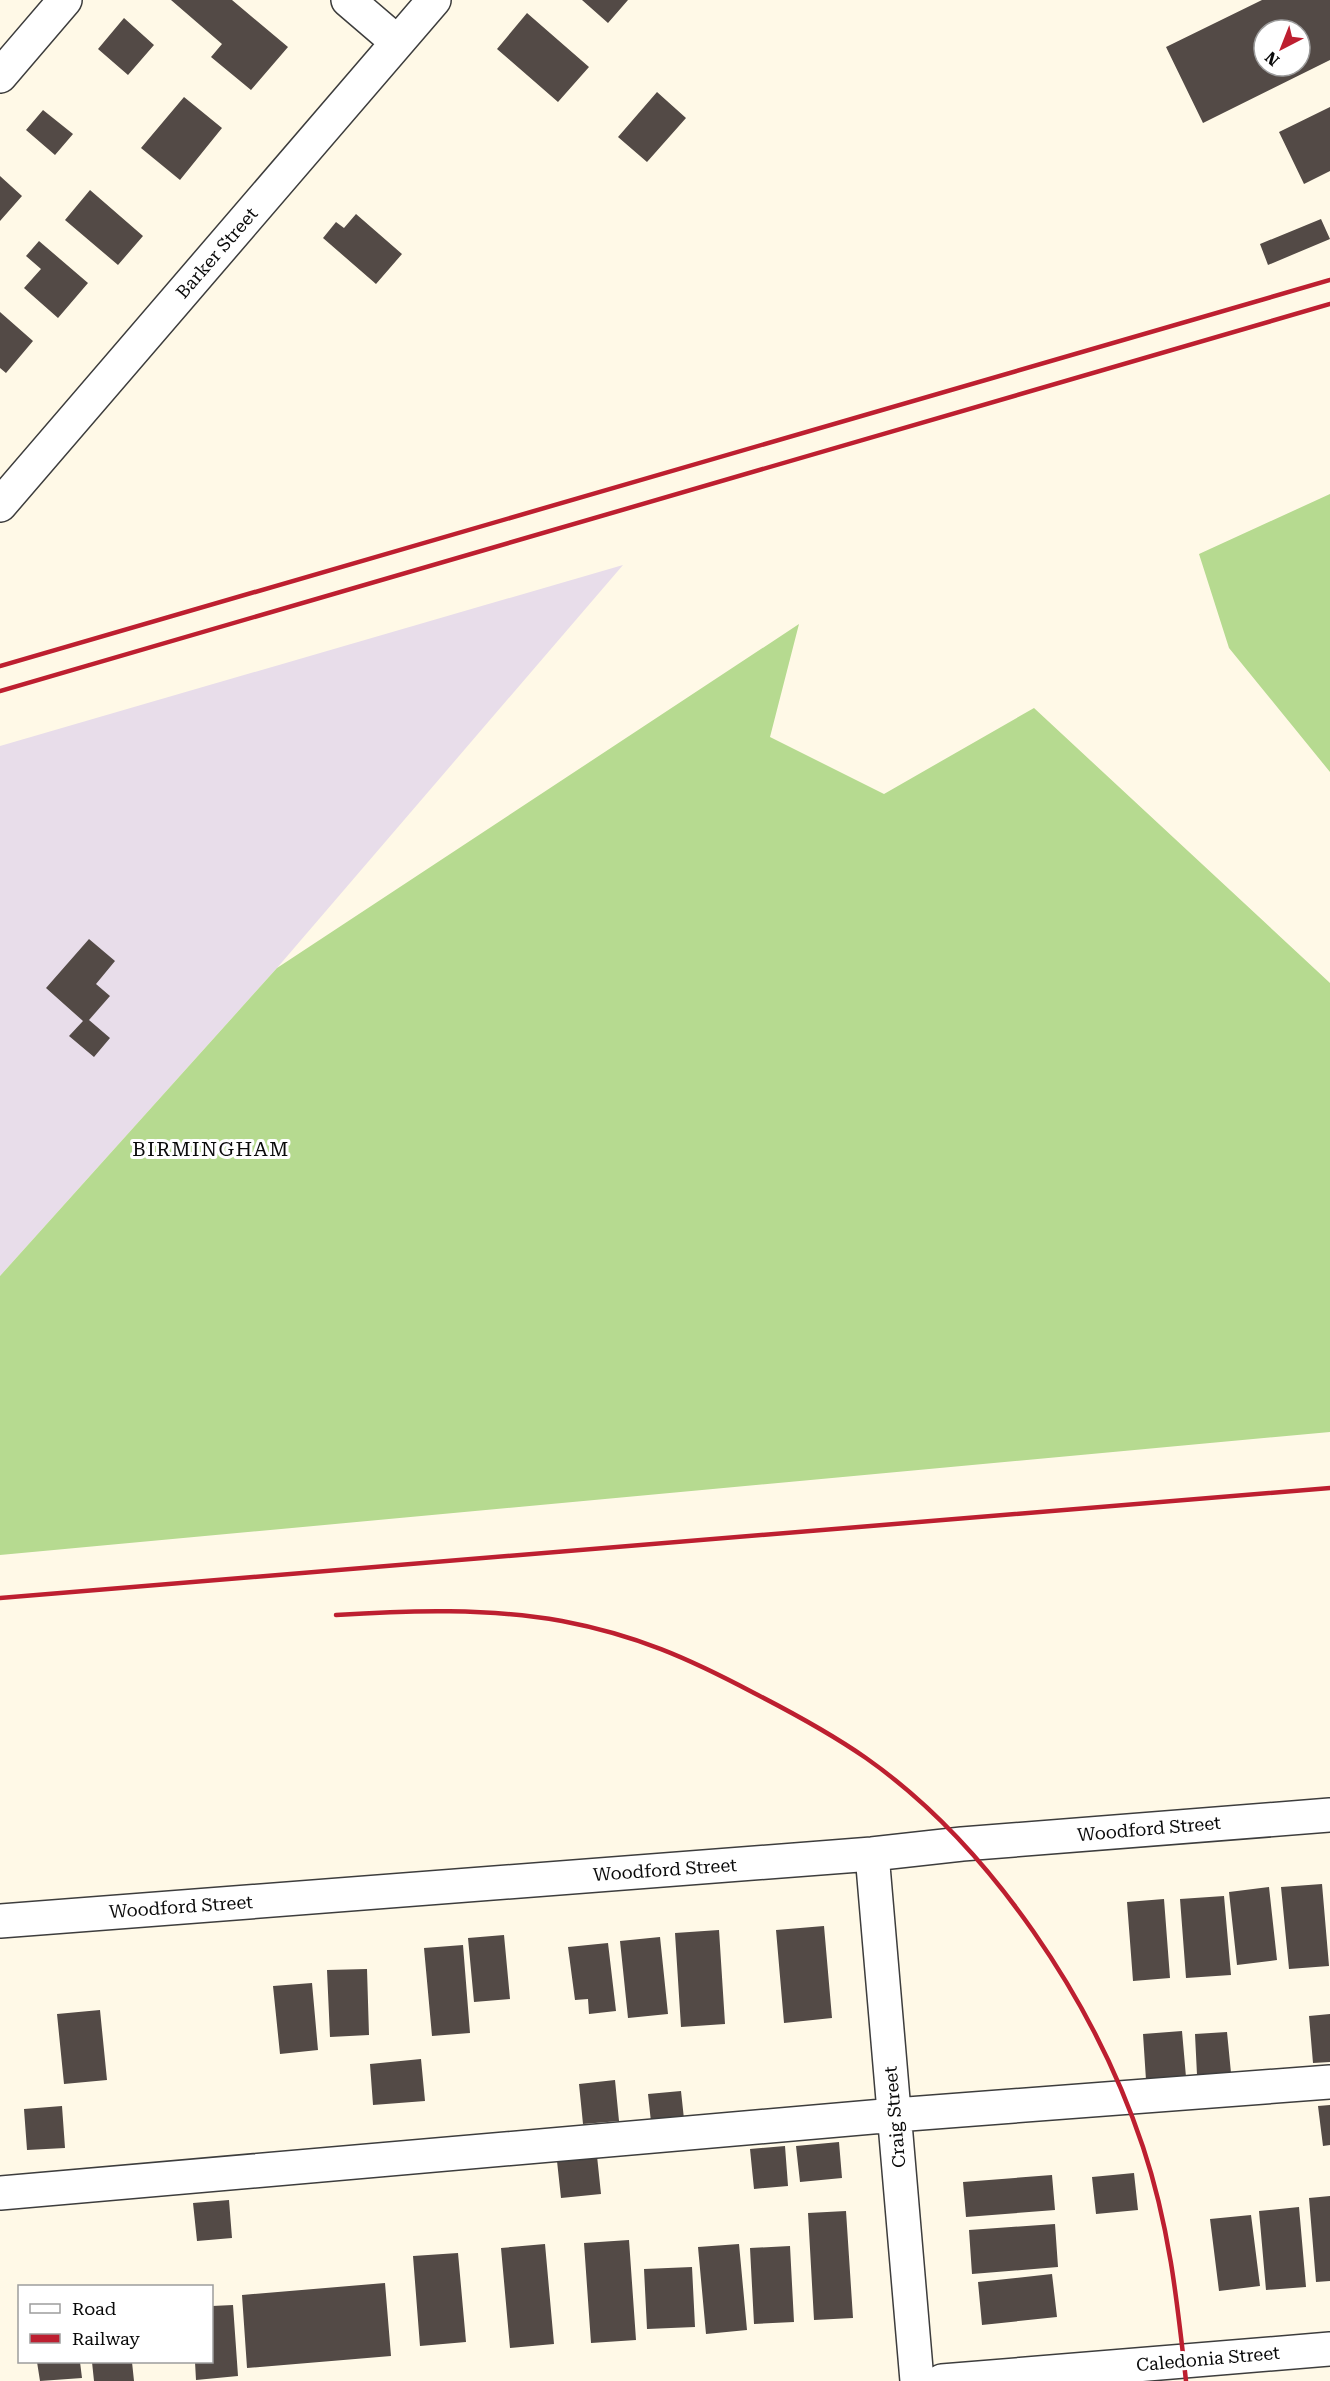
<svg xmlns="http://www.w3.org/2000/svg" width="1330" height="2381" font-family="'Roboto Serif',serif">
<rect width="100%" height="100%" fill="#fff9e7"/>
<path fill="#e8ddea" d="M623 565 277 968 0 1276V746Z"/>
<path fill="#b6da90" d="M1330 494V772L1229 648 1199 554Z
M799 624 770 737 884 794 1034 708 1330 983V1432L0 1555V1276L277 968Z"/>
<path fill="#534a46" fill-rule="evenodd" d="M171 0H232L288 47 251 90 211 57 222 44Z
M582 0H628L608 23Z
M1262 0H1330V60L1203 123 1166 47ZM1264 30H1300V66H1264Z
M527 13 589 67 558 102 497 49Z
M124 18 154 45 128 75 98 49Z
M657 92 686 118 647 162 618 137Z
M184 97 222 128 180 180 141 148Z
M1330 107V171L1304 184 1279 132Z
M43 110 73 134 55 155 26 130Z
M0 176 22 196 0 221Z
M90 190 143 236 118 265 65 220Z
M356 214 402 254 376 284 323 238 336 222 344 228Z
M1321 219 1330 239 1268 265 1260 244Z
M39 241 88 283 58 318 24 288 41 269 26 256Z
M0 312 33 341 6 373 0 368Z
M89 939 115 961 96 984 110 996 89 1020 110 1038 94 1057 69 1036 83 1021 46 988Z
M1322 1884 1329 1966 1289 1969 1281 1887Z
M1269 1887 1277 1960 1237 1965 1229 1892Z
M1224 1896 1231 1975 1186 1978 1180 1899Z
M1164 1899 1170 1978 1133 1981 1127 1902Z
M824 1926 832 2018 784 2023 776 1930Z
M719 1930 725 2024 681 2027 675 1933Z
M504 1935 510 1999 474 2002 468 1938Z
M660 1937 668 2014 628 2018 620 1941Z
M608 1943 616 2011 589 2014 588 1999 575 2000 568 1947Z
M463 1945 470 2033 432 2036 424 1948Z
M367 1969 369 2035 330 2037 327 1970Z
M312 1983 318 2050 280 2054 273 1986Z
M100 2010 107 2080 64 2084 57 2014Z
M1330 2014V2062L1313 2063 1309 2016Z
M1182 2031 1186 2077 1146 2080 1143 2034Z
M1227 2032 1231 2073 1197 2075 1195 2034Z
M421 2059 425 2101 373 2105 370 2064Z
M615 2080 619 2121 583 2124 579 2084Z
M681 2091 684 2119 651 2122 648 2094Z
M1330 2105V2145L1323 2146 1318 2106Z
M62 2106 65 2148 27 2150 24 2109Z
M839 2142 842 2178 800 2182 796 2146Z
M785 2146 788 2186 754 2189 750 2149Z
M597 2156 601 2194 561 2198 557 2161Z
M1134 2173 1138 2210 1096 2214 1092 2177Z
M1052 2175 1055 2210 966 2217 963 2182Z
M1330 2196V2281L1316 2282 1309 2198Z
M229 2200 232 2238 197 2241 193 2203Z
M1299 2207 1306 2287 1266 2290 1259 2211Z
M846 2211 853 2318 814 2320 808 2213Z
M1251 2215 1260 2286 1219 2291 1210 2219Z
M1055 2224 1058 2267 972 2274 969 2230Z
M629 2240 636 2340 591 2343 584 2243Z
M545 2244 554 2344 510 2348 501 2248Z
M739 2244 747 2330 706 2334 698 2247Z
M790 2246 794 2322 754 2324 750 2248Z
M458 2253 466 2342 420 2346 413 2256Z
M692 2267 695 2327 647 2329 644 2269Z
M1052 2274 1057 2317 982 2325 978 2282Z
M385 2283 391 2356 247 2368 242 2295Z
M233 2305 238 2376 196 2380 195 2362H212V2306Z
M37 2362H80L82 2378 40 2381Z
M92 2362H132L134 2381H94Z"/>
<g fill="none" stroke-linecap="round" stroke-linejoin="round">
<g stroke="#3d3d3d" stroke-width="36">
<path id="minor" d="M348 0 397 42
M0 76 65 0
M0 505 434 0
M872 1854 917 2381
M0 1921 872 1854 962 1844 1330 1815
M0 2193 895 2115 1330 2082
M942 2381 1330 2349"/>
</g>
<use href="#minor" stroke="#fff" stroke-width="33"/>
<path stroke="#bd1f30" stroke-width="4.5" d="M0 666 1330 280
M0 691 1330 304
M0 1598 1330 1488
M336 1615C411 1610 488 1608 562 1621 636 1635 688 1658 754 1693 793 1713 830 1733 866 1758 991 1846 1095 2003 1143 2147 1169 2225 1177 2299 1186 2381"/>
</g>
<g text-anchor="middle" stroke-width="6" stroke-linejoin="round" paint-order="stroke">
<g font-size="18" fill="#0a0a0a" stroke="#fff">
<text transform="translate(217 253) rotate(-49)" y="6">Barker Street</text>
<text transform="translate(1149 1829) rotate(-5)" y="6">Woodford Street</text>
<text transform="translate(665 1870) rotate(-4)" y="6">Woodford Street</text>
<text transform="translate(181 1907) rotate(-4)" y="6">Woodford Street</text>
<text transform="translate(895 2117) rotate(-95)" y="6">Craig Street</text>
<text transform="translate(1208 2359) rotate(-5)" y="6">Caledonia Street</text>
</g>
<g font-size="20" letter-spacing="1.5" fill="#0a0a0a" stroke="#fff">
<text x="211" y="1156">BIRMINGHAM</text>
</g>
</g>
<rect x="18" y="2285" width="195" height="78" fill="#ffffff" stroke="#9d9d9d" stroke-width="1.5"/>
<rect x="30" y="2304" width="30" height="9" fill="#ffffff" stroke="#9d9d9d" stroke-width="1.5"/>
<text x="72" y="2315" font-size="18" fill="#0a0a0a">Road</text>
<rect x="30" y="2334" width="30" height="9" fill="#bd1f30" stroke="#9d9d9d" stroke-width="1.5"/>
<text x="72" y="2345" font-size="18" fill="#0a0a0a">Railway</text>
<g transform="translate(1282 48) rotate(222)"><circle r="28" fill="#ffffff" stroke="#9d9d9d" stroke-width="1.5"/>
<path d="M0-4.5L10 22L0 15L-10 22Z" fill="#bd1f30"/>
<text y="-9" font-size="16" font-weight="bold" text-anchor="middle" fill="#0a0a0a">N</text>
</g>
</svg>
